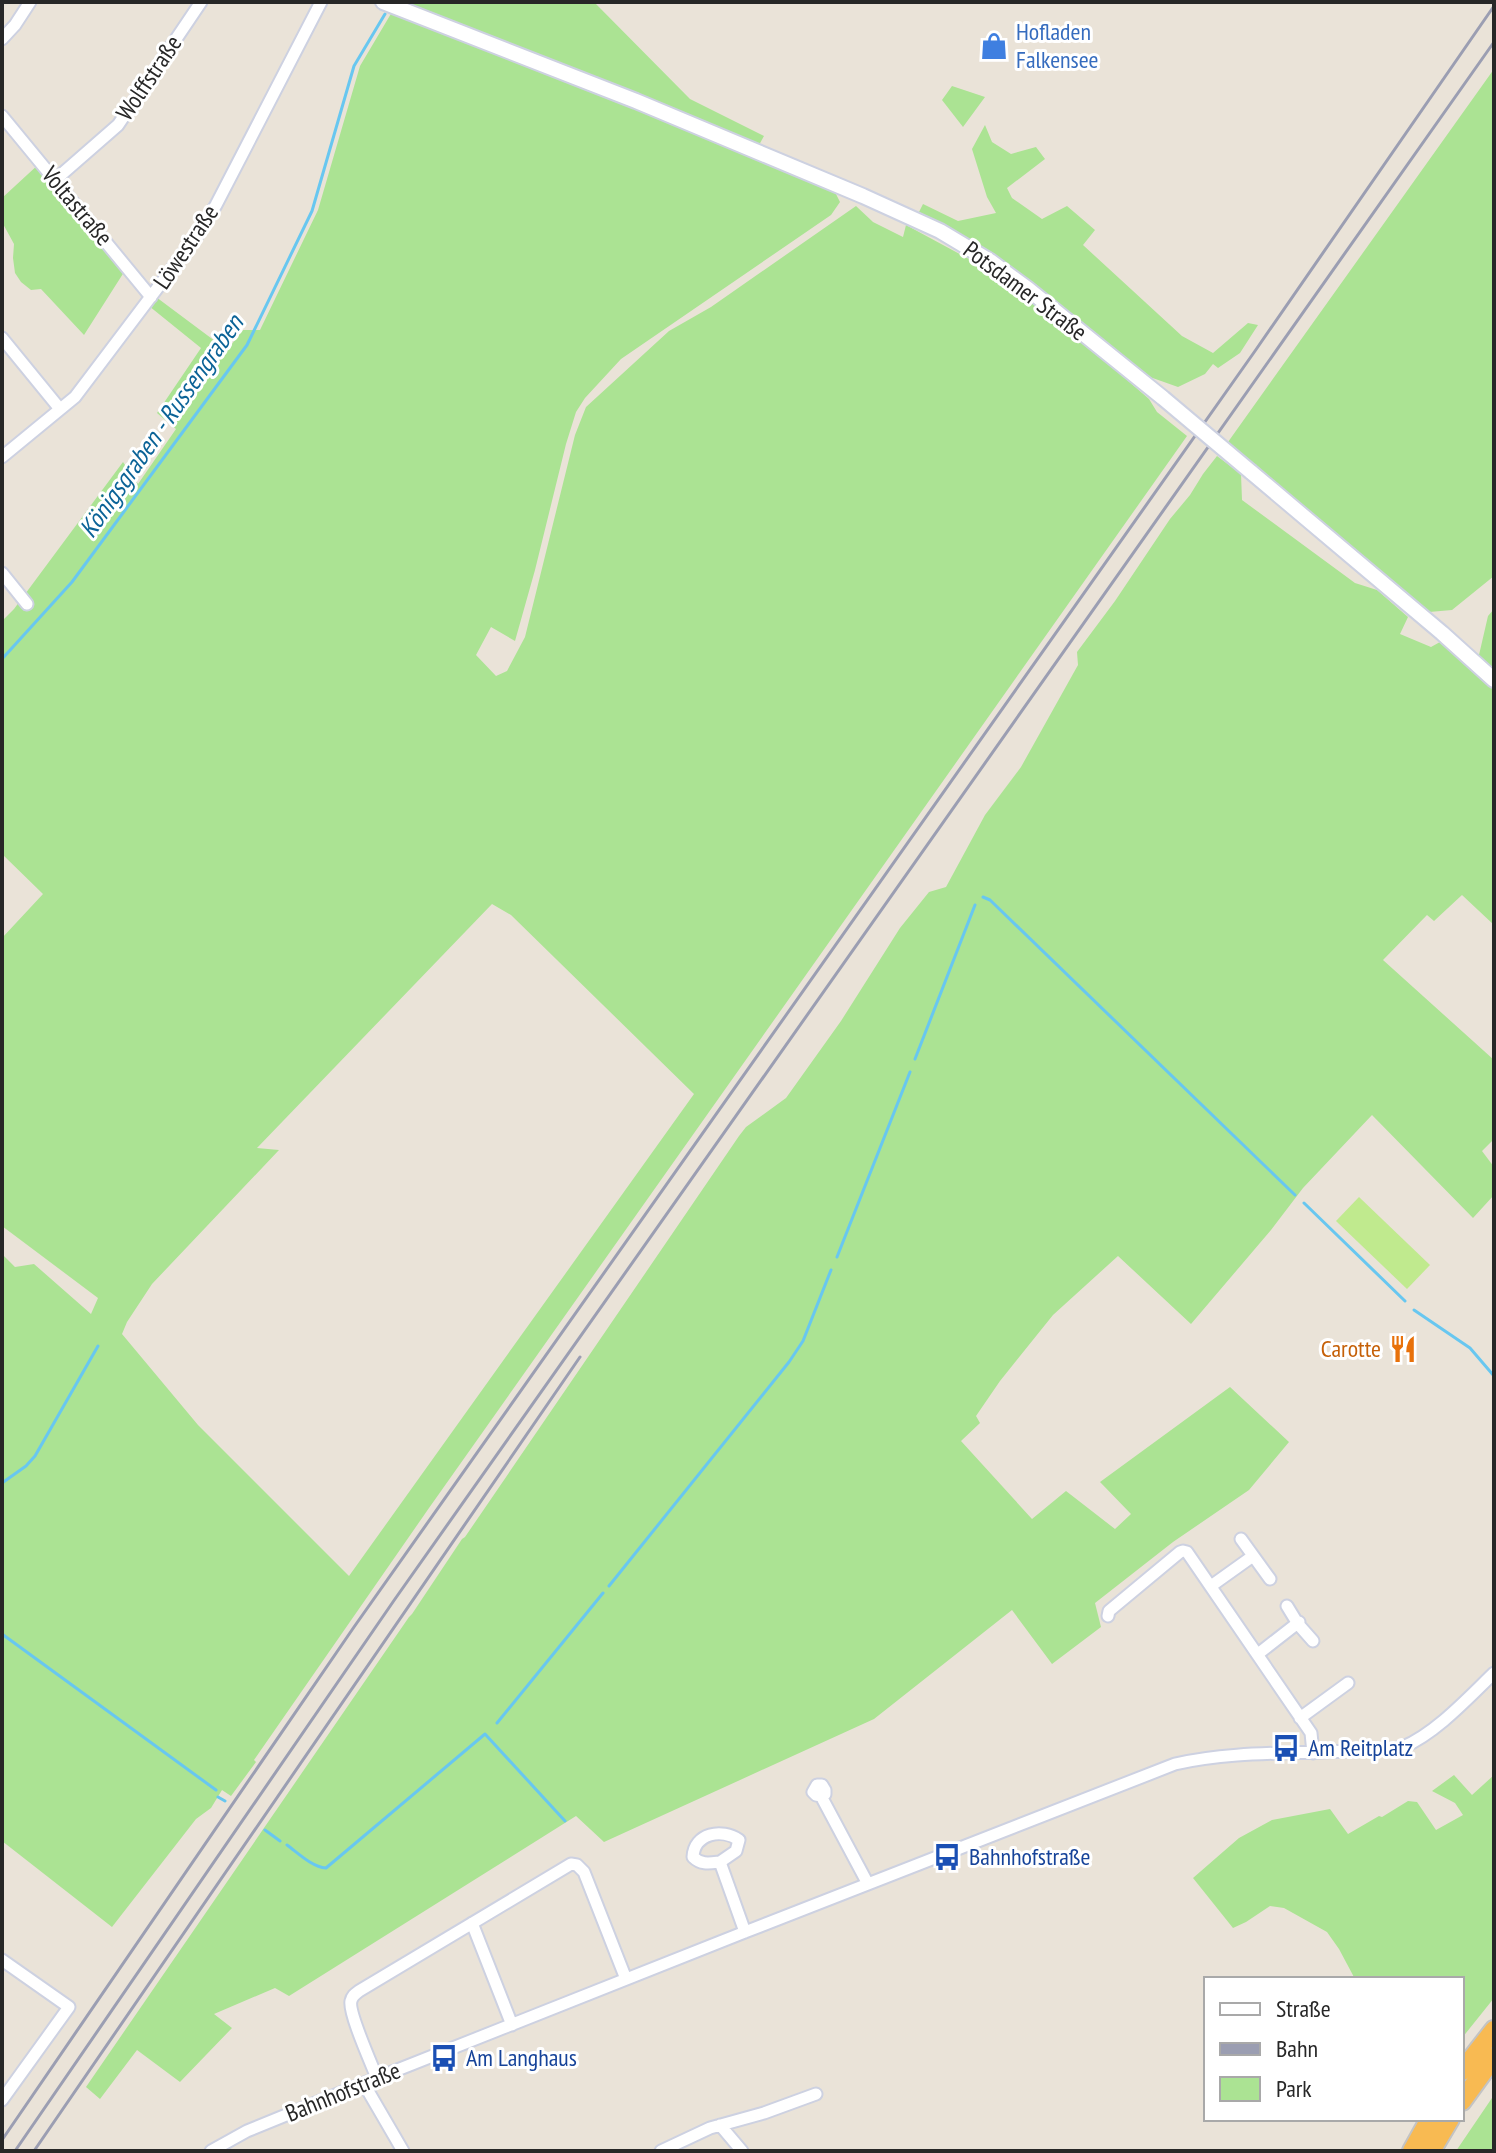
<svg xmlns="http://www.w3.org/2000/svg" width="1496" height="2153" font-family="'PT Sans Narrow',sans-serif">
<rect width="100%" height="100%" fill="#eae3d8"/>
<path fill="#abe393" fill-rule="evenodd" d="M404 2H594L690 99 764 136 759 145Z
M392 12 671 121 835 192 840 202 831 215 621 359 585 398 576 412 566 444 535 570 515 641 491 627 476 655 496 676 507 671 525 637 575 435 586 407 669 331 711 307 856 206 873 222 903 237 906 225 993 272 1067 328 1149 399 1157 412 1187 436 429 1508 254 1760 256 1762 231 1796 222 1790 211 1808 196 1819 112 1927 2 1841V1254L15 1267 34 1264 91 1314 98 1298 2 1226V938L43 894 2 854V621L14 609 123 462 138 484 176 429 157 413 201 348 149 306 156 297 227 350 243 330H260L318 210 360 66ZM492 904 511 915 694 1094 349 1576 198 1425 122 1334 127 1322 152 1284 279 1150 257 1148Z
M1494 69V576L1452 610 1429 612 1228 442Z
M952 86 985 97 963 127 942 100Z
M985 125 992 142 1011 154 1036 147 1045 159 1007 188 1012 198 1042 219 1067 206 1095 230 1083 245 1182 336 1213 353 1248 323 1258 325 1240 353 1218 368 1213 364 1205 374 1178 387 1147 376 996 255 944 224 919 212 923 204 958 221 996 213 987 197 972 149Z
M40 163 126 269 84 335 41 289 31 290 21 282 15 273 13 258 14 244 2 222V198Z
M1217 456 1241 474 1242 500 1355 583 1377 590 1408 617 1400 634 1431 647 1440 642 1494 689V925L1462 895 1434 921 1427 915 1383 960 1494 1060V1139L1482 1151 1494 1167V1195L1473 1218 1372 1115 1303 1188 1271 1230 1191 1324 1118 1256 1053 1315 1000 1381 976 1416 980 1423 961 1441 1032 1519 1066 1491 1115 1529 1131 1514 1100 1482 1230 1387 1289 1442 1249 1490 1173 1542 1095 1603 1101 1627 1052 1664 1012 1610 874 1719 604 1842 576 1816 289 1996 275 1988 214 2014 232 2028 180 2082 137 2050 100 2099 86 2087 409 1617 412 1614 462 1539 465 1537 739 1136 746 1127 786 1098 841 1021 900 928 929 892 946 887 985 815 1021 767 1078 665 1077 652 1115 601 1170 519 1190 495 1203 474Z
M1494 609V669L1479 655 1488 616Z
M1454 1775 1472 1795 1494 1775V1998L1462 2038V1979H1355L1339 1949 1327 1932 1284 1908 1270 1906 1246 1922 1233 1928 1193 1878 1239 1838 1272 1820 1330 1809 1348 1834 1379 1816 1382 1817 1408 1801 1417 1802 1436 1830 1463 1815 1455 1803 1432 1791Z
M1494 2095V2151H1456Z"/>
<path fill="#c0ea8e" d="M1359 1197 1430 1265 1407 1289 1336 1221Z"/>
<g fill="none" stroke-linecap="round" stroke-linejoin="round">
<path stroke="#68c7f0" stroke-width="3" d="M2 659 72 582 247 345 312 211 354 66 385 14
M983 897 990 900 1295 1195
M915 1059 975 905
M1304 1203 1405 1301
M837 1257 910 1072
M1414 1310 1470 1348 1494 1376
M2 1483 26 1466 35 1456 98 1346
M609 1586 789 1362 803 1341 831 1270
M2 1634 216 1790
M497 1723 603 1593
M218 1797 225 1801
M265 1830 280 1841
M287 1845C298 1853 312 1867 326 1868L485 1734 565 1821"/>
<g stroke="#cdd1e1" stroke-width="15">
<path id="minor" d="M2 39 15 25 30 2
M2 116 151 297
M55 180 118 125 201 2
M2 338 60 409
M2 457 75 397 199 233 216 205 321 2
M2 573 27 604
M1241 1539 1270 1579
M1211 1586 1253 1556
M1287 1606 1298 1624 1313 1641
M1108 1616 1109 1611 1180 1552 1183 1551 1187 1552 1311 1733 1313 1753
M1258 1654 1299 1622
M1300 1718 1348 1683
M821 1796 816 1795 813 1792 817 1785H822L825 1790V1794L821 1796 868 1884
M720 1862C710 1863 701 1865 693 1857 694 1833 722 1828 739 1840L736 1851 720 1862 745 1932
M472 1923 512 2025
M2 1960 69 2007 2 2100
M377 2078C372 2065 348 2012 351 2001 352 1996 355 1994 359 1991L571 1864 577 1865 584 1872 626 1979
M364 2084 403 2151
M720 2125 742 2151
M211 2151 247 2131 377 2078 745 1932 1175 1764C1231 1751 1290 1754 1347 1751 1366 1750 1385 1751 1403 1747 1436 1733 1468 1698 1494 1673
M661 2151 710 2128 764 2113 816 2094"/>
</g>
<g stroke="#cdd1e1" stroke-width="18">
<path id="tertiary" d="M383 2 636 101 863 196 940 231 990 261 1028 289 1163 398
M1251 472 1442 633 1494 680"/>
</g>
<g stroke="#c3c3c3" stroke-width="22">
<path id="trunk" d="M1462 2071 1494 2030
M1462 2101 1494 2057
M1412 2151 1430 2119
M1431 2151 1450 2119"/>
</g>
<use href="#minor" stroke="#fff" stroke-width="11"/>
<use href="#tertiary" stroke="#fff" stroke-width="14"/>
<use href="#trunk" stroke="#f8ba52" stroke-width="18"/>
<path stroke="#9b9eb2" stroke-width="3" d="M2 2140 354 1627 1255 351 1494 6
M15 2151 395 1599 1494 42
M34 2151 580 1357"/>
<g stroke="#cdd1e1" stroke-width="18" stroke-linecap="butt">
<path id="tertiary-bridge" d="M1163 398 1251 472"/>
</g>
<use href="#tertiary-bridge" stroke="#fff" stroke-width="14"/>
</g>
<defs>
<g id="shop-bare" transform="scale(2.16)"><path d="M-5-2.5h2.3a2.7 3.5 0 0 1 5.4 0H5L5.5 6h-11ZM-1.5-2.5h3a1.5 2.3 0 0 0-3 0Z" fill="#3f7fe0" stroke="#fff" stroke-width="2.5" paint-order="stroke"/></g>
<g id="restaurant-bare" transform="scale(2.16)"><path d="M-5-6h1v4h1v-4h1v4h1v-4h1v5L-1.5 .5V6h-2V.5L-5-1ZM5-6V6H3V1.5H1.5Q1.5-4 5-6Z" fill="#e8710a" stroke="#fff" stroke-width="2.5" paint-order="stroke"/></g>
<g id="bus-bare" transform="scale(2.16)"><path d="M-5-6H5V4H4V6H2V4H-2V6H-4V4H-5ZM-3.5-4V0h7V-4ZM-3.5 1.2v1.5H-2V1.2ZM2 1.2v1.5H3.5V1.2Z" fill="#1a4fb4" stroke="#fff" stroke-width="2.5" paint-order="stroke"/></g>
</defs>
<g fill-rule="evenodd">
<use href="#shop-bare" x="994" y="46"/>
<use href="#restaurant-bare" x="1403" y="1349"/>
<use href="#bus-bare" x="1286" y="1748"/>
<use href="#bus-bare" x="947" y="1857"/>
<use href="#bus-bare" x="444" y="2058"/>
</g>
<g text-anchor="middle" stroke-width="6" stroke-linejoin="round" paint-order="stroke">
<g font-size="24" fill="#366cbe" stroke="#fff" text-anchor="start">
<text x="1016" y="40">Hofladen<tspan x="1016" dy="28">Falkensee</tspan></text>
</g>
<g font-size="24" fill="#272727" stroke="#fff">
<text transform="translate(149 78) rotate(-56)" y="8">Wolffstraße</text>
<text transform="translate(77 206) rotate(50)" y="8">Voltastraße</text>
<text transform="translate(186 247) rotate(-56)" y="8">Löwestraße</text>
<text transform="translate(1025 291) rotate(37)" y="8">Potsdamer Straße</text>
<text transform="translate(343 2092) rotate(-22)" y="8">Bahnhofstraße</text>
</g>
<g font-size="24" fill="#c56008" stroke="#fff" text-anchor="end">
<text x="1381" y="1357">Carotte</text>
</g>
<g font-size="24" fill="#164399" stroke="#fff" text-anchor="start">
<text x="1308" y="1756">Am Reitplatz</text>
<text x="969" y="1865">Bahnhofstraße</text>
<text x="466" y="2066">Am Langhaus</text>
</g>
<g font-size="26" font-style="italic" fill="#0b6397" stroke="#fff">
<text transform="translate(161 426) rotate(-55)" y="9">Königsgraben - Russengraben</text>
</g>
</g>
<rect width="1496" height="2153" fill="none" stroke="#272727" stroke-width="8"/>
<rect x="1204" y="1977" width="260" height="144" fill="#ffffff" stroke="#a9a9a9" stroke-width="2"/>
<rect x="1220" y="2003" width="40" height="12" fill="#ffffff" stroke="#a9a9a9" stroke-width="2"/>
<text x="1276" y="2017" font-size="24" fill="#272727">Straße</text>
<rect x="1220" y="2043" width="40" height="12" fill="#9b9eb2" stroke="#a9a9a9" stroke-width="2"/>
<text x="1276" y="2057" font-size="24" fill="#272727">Bahn</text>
<rect x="1220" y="2077" width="40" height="24" fill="#abe393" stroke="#a9a9a9" stroke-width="2"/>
<text x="1276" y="2097" font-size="24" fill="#272727">Park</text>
</svg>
